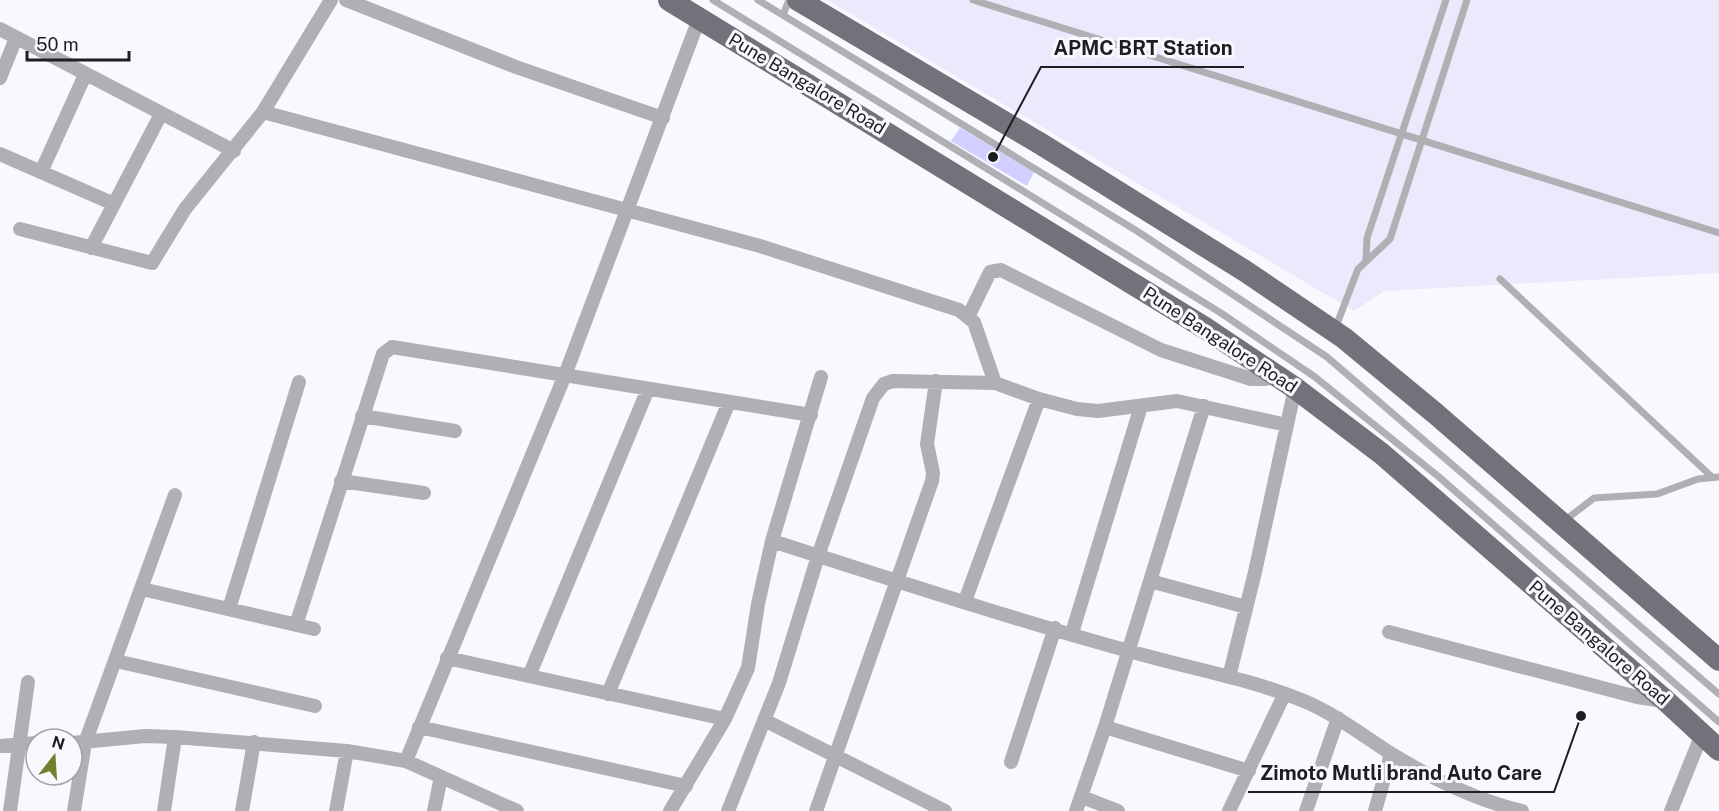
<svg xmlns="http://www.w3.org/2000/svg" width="1719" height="811" font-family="'Public Sans',sans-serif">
<rect width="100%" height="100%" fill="#f8f8ff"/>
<path fill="#eaeafc" d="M827 0H1719V273L1384 291 1354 311Z"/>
<path fill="#d0cfff" d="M960 128 1034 172 1027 186 951 141Z"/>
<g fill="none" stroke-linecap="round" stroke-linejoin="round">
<path stroke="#afafb4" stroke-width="7" d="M713 0 1221 313 1315 377 1439 477 1719 722
M758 0 1137 231 1327 357 1719 694
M973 0 1719 233
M783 15 789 0
M1366 260 1367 238 1446 0
M1500 279 1712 477
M1335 329 1358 269 1390 239 1467 0
M1564 521 1594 498 1657 494 1698 479 1719 477"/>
<path stroke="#afafb4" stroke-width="14" d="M346 0 516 67 663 118
M0 29 234 151
M0 78 16 38
M263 112 760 246 959 310 974 322 995 383
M0 154 114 204
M41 172 85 75
M20 229 152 263 185 209 263 112 331 0
M91 248 161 114
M969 315 990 272 1001 270 1161 350 1251 379H1266L1276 375
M362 416 455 431
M341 481 424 493
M772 541C891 579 1009 618 1129 651 1187 668 1248 678 1304 701 1335 714 1362 735 1390 753 1431 778 1475 800 1522 811
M1150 581 1246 607
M142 589 314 629
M965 601 1039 399
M229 609 299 382
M296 625 383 354 392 347 811 415
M1389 632 1637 697 1664 701
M1072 633 1141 406
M447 658 725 719
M116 661 315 706
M529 676 648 389
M1229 677 1255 572 1295 388
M608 694 729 402
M764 720 945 811
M419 727 686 786
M1105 727 1249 771
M72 743 145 736 175 737 347 751 406 761 517 811
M0 746 36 743
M406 761 565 375 699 19
M1011 762 1055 628
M1082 797 1118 811
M10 811 28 682
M74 811 85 743 175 495
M164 811 175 737
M242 811 254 742
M336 811 347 751
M434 811 441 777
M670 811 725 719 748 668 758 604 772 541 821 377
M728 811 779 683 818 556 873 398 884 384 893 381 995 383 1039 399 1077 409 1098 411 1177 401 1287 425
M816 811 932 481 933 473 927 444 936 381
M1076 811 1105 727 1204 406
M1229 811 1284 695
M1306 811 1338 718
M1375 811 1391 754
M1671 811 1702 734"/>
<path stroke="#72727a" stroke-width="22" d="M669 0 1205 328 1295 388 1382 454 1666 701 1719 750
M798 0 1041 144 1245 271 1344 338 1436 414 1719 660"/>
</g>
<g text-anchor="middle" stroke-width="6" stroke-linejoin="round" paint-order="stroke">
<g font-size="18" fill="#1e1e21" stroke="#f8f8ff">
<text transform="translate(807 84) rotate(31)" y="6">Pune Bangalore Road</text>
<text transform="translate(1220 340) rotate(33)" y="6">Pune Bangalore Road</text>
<text transform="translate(1599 643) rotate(41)" y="6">Pune Bangalore Road</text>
</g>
</g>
<path fill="none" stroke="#1e1e21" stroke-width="2" d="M993 157L1041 67H1244M1581 716L1554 792H1248"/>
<g fill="#1e1e21" stroke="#f8f8ff" stroke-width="2">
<circle cx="993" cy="157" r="6"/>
<circle cx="1581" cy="716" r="6"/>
</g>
<g font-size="20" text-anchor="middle" font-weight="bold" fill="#1e1e21" stroke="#f8f8ff" stroke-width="6" stroke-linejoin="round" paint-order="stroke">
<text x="1143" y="55">APMC BRT Station</text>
<text x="1401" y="780">Zimoto Mutli brand Auto Care</text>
</g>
<g transform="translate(54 757) rotate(17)"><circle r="28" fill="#f8f8ff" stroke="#a1a1a6" stroke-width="1.5"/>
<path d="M0-4.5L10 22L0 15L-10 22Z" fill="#73802e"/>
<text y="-9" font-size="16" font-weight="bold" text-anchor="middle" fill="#1e1e21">N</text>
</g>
<path d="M27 51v9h102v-9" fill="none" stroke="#1e1e21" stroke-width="3"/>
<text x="36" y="51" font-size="18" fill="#1e1e21" stroke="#f8f8ff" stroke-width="4.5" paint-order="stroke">50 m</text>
</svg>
